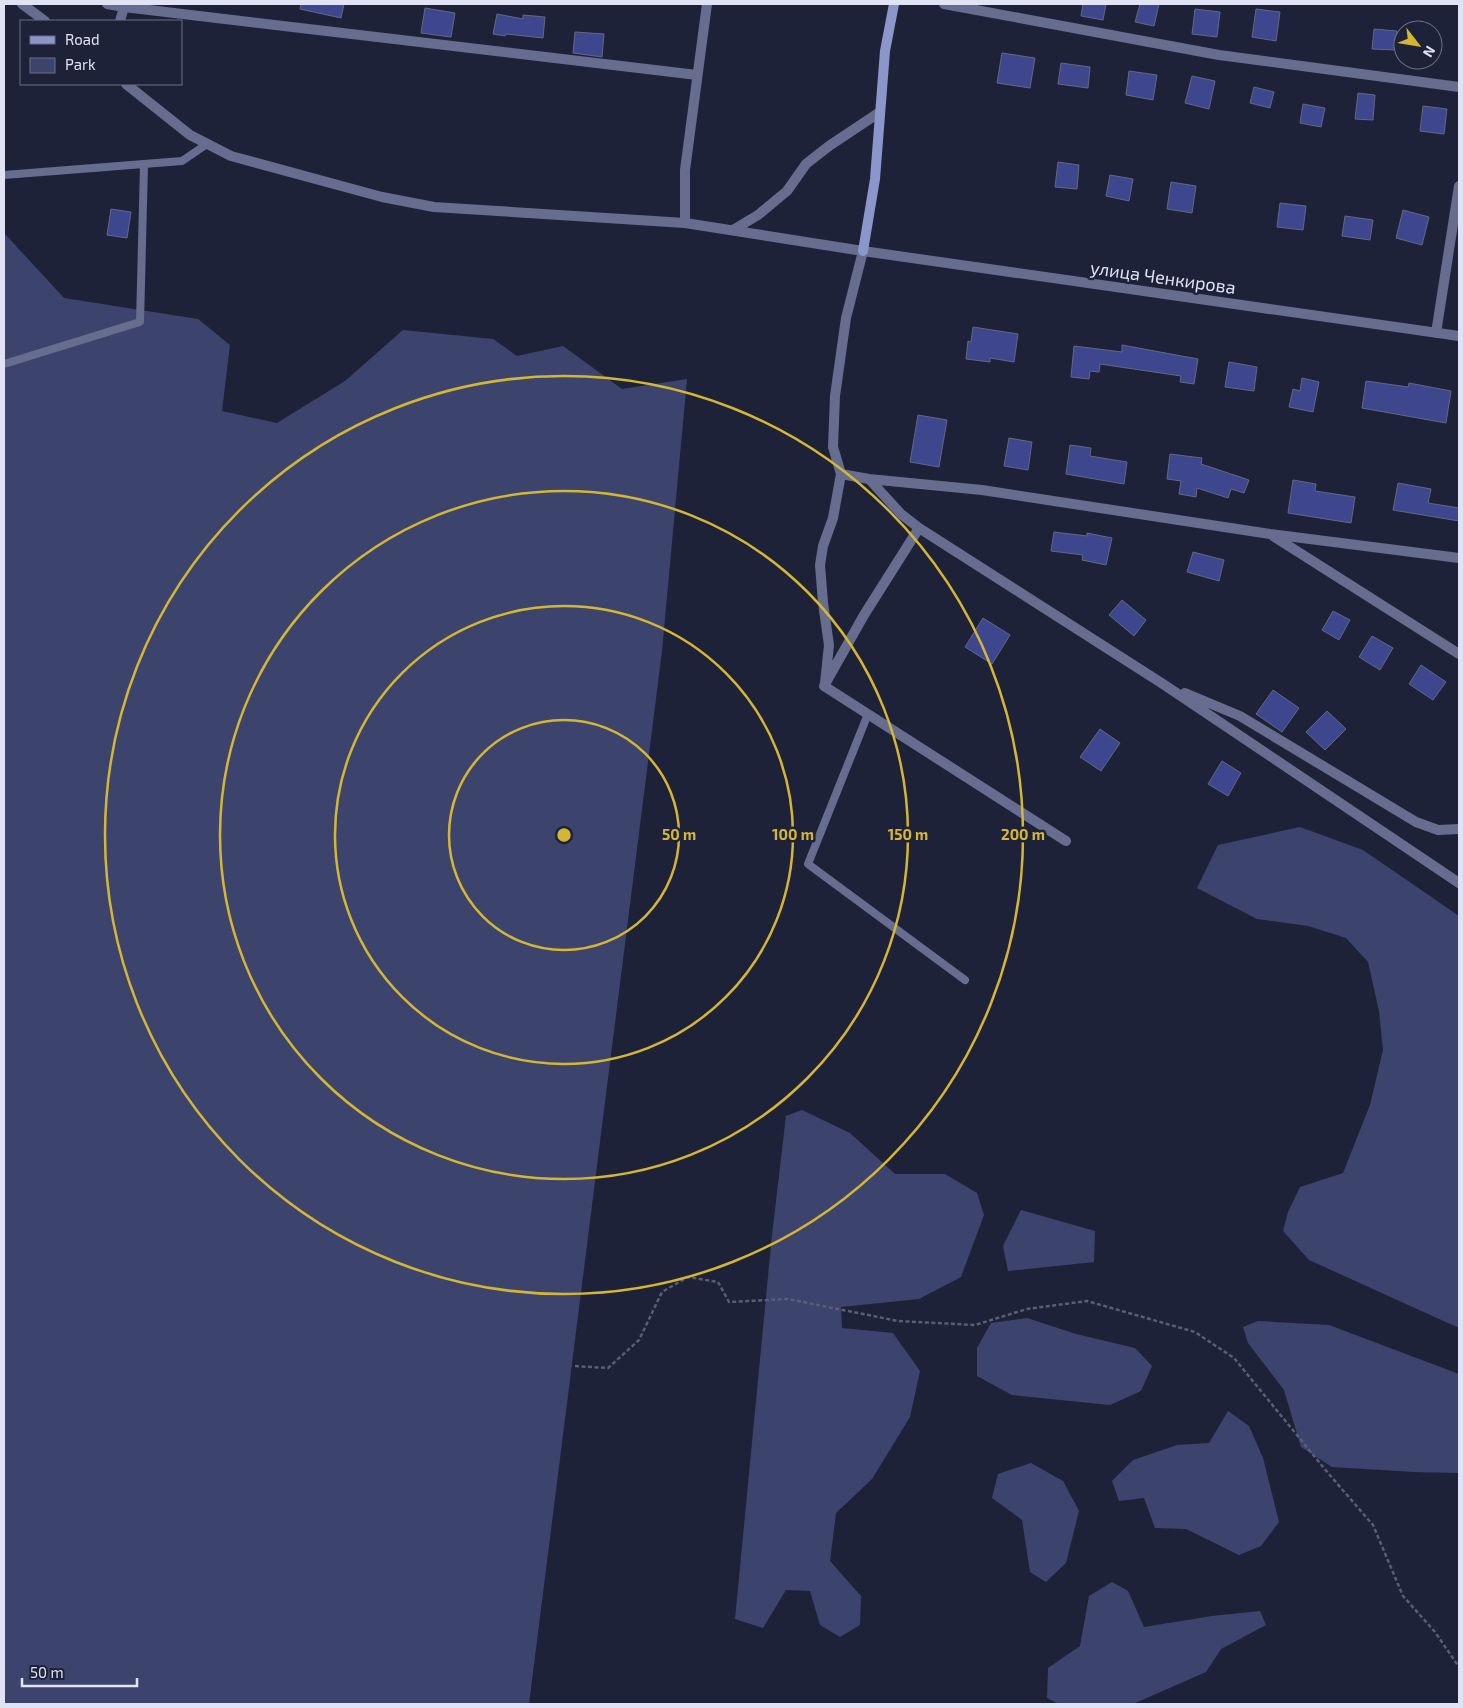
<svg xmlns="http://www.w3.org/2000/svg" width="1463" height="1708" font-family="'Exo 2',sans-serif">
<rect width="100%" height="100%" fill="#1e2239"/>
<path fill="#3c446d" d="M4 233 64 298 198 319 230 345 222 411 277 423 345 381 403 330 493 339 517 356 563 346 622 389 687 379 662 651 529 1704H4Z
M1300 827 1363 850 1459 916V1328L1309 1260 1283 1231 1288 1212 1300 1187 1343 1173 1370 1105 1383 1050 1379 1011 1368 962 1346 938 1308 926 1257 919 1197 888 1218 845Z
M802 1110 850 1133 895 1174H945L977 1193 984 1215 961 1277 919 1299 841 1307 842 1328 893 1333 920 1371 910 1417 872 1479 836 1513 830 1561 861 1596 860 1625 840 1637 820 1625 810 1591 786 1590 763 1628 735 1619 772 1235 786 1116Z
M1021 1210 1095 1231 1094 1262 1008 1271 1003 1246Z
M1027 1318 1076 1334 1135 1348 1152 1366 1141 1391 1110 1405 1012 1395 977 1376V1348L991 1323Z
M1258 1321 1329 1325 1459 1374V1473L1414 1472 1332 1467 1301 1447 1284 1390 1248 1343 1243 1327Z
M1228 1411 1249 1426 1263 1458 1279 1522 1261 1546 1239 1555 1186 1529 1155 1528 1144 1498 1119 1501 1112 1481 1133 1460 1177 1445 1209 1443Z
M1031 1463 1063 1481 1079 1511 1066 1563 1046 1582 1030 1572 1022 1520 992 1498 998 1474Z
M1112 1582 1128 1591 1144 1627 1212 1616 1260 1611 1266 1625 1221 1649 1206 1672 1133 1704H1059L1047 1698 1048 1668 1080 1646 1089 1596Z"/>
<path fill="#3e478e" stroke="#616883" d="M301 4H344L341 18 300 9Z
M1083 4H1106L1103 20 1081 16Z
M1140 4H1159L1154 26 1135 22Z
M425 8 455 13 451 37 421 33Z
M1195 9 1220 12 1217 37 1192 34Z
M1256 9 1280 12 1276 41 1252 37Z
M497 14 523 19V15L545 17 543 38 506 34 505 36 493 34Z
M1374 29 1397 31 1396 50 1372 49Z
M575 32 604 34 602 57 573 53Z
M1002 53 1035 58 1030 88 997 83Z
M1061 63 1090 67 1088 88 1058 84Z
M1129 71 1157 75 1153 100 1126 95Z
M1192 76 1215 81 1209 109 1185 103Z
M1254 87 1274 92 1270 108 1250 103Z
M1358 93 1375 95 1373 120 1355 119Z
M1303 104 1325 108 1321 127 1300 123Z
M1423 106 1447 109 1444 134 1420 131Z
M1058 162 1079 165 1077 189 1055 187Z
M1110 175 1133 179 1129 201 1106 196Z
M1171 182 1196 186 1192 213 1167 209Z
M1280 203 1306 206 1303 230 1277 227Z
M111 209 131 212 127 238 107 235Z
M1403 210 1429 217 1422 245 1396 238Z
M1345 216 1373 220 1370 240 1342 236Z
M973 327 1018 334 1014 362 990 358V362L966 359 968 341 971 342Z
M1122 345 1198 359 1194 384 1180 382 1181 376 1100 364 1099 372 1090 371 1089 379 1071 377 1074 346 1122 352Z
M1229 362 1257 367 1254 391 1225 387Z
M1302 378 1319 382 1313 412 1289 407 1293 389 1300 391Z
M1366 381 1408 387 1409 383 1451 391 1446 423 1362 408Z
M918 415 947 420 939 467 910 462Z
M1009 438 1032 442 1028 470 1004 466Z
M1070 445 1091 448 1090 456 1127 462 1124 484 1066 474Z
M1170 454 1202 458 1201 464 1249 480 1244 493 1231 489 1228 498 1197 488 1196 497 1179 494 1181 481 1167 479Z
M1293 480 1316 484 1315 491 1355 497 1351 523 1288 513Z
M1398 483 1431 489 1428 503 1459 508V521L1393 510Z
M1054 532 1087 536V533L1112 538 1106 565 1082 560 1083 555 1051 551Z
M1193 552 1224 560 1219 581 1187 572Z
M1122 600 1146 620 1134 636 1109 615Z
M1333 611 1350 620 1339 640 1322 630Z
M983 618 1010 635 992 664 965 647Z
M1372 636 1393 648 1380 670 1359 657Z
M1421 665 1446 682 1433 700 1409 684Z
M1273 690 1299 708 1282 732 1256 714Z
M1327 711 1346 729 1325 750 1306 732Z
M1100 729 1120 743 1101 771 1080 757Z
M1222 761 1241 773 1228 796 1208 784Z"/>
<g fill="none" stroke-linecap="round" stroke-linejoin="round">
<path stroke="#5a5e73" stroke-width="2.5" stroke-dasharray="4 2.5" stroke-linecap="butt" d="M575 1366 608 1368 639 1340 662 1292 688 1277 718 1282 729 1302 788 1299 898 1321 975 1325 1027 1309 1087 1301 1195 1332 1234 1358 1328 1473 1373 1525 1403 1596 1435 1632 1459 1667"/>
<path stroke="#666d8e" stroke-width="8" d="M4 175 182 161 207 144
M4 364 140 322 144 165
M868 714 808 864 965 980"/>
<path stroke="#666d8e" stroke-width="10" d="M22 4 45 21
M107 4 124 7 697 75
M944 4 1219 55 1459 87
M120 21 124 7
M126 84 190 135 231 156 382 197 434 207 685 223 863 251 1459 336
M685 223V170L707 4
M733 230 758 215 787 191 806 164 829 146 880 112
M1436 333 1459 186
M841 474 869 479 982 490 1270 534 1459 558
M869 479 901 514 919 528 1163 684 1459 883
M919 528 864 615 824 686 1066 841
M1273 536 1459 654
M825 683 829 645 823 603 820 565 823 546 833 518 841 474 833 447 835 396 846 318 863 251
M1185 693 1240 716 1416 822 1438 830 1459 829"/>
<path stroke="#8b96cb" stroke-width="10" d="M863 251 875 179 885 51 894 4"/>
</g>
<g fill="none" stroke="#d4b635" stroke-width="2.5">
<circle cx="564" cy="835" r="115"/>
<circle cx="564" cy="835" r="229"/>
<circle cx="564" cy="835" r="344"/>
<circle cx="564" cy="835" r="459"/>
</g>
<g text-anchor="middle" stroke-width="5" stroke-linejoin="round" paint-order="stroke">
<g font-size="18" fill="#dfe3f3" stroke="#1e2239">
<text transform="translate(1163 278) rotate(8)" y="6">улица Ченкирова</text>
</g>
</g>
<circle cx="564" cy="835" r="8" fill="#d4b635" stroke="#1e2239" stroke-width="2.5"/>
<g font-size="15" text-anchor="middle" font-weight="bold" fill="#d4b635" stroke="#1e2239" stroke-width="5" stroke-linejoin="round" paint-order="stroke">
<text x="679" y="840">50 m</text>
<text x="793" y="840">100 m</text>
<text x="908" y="840">150 m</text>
<text x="1023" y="840">200 m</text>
</g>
<rect width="1463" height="1708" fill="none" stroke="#dfe3f3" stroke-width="10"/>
<rect x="20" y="20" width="162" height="65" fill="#1e2239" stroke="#6b6f83"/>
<rect x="30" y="36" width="25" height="8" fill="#8b96cb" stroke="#6b6f83"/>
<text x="65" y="45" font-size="15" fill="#dfe3f3">Road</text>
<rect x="30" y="58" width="25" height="15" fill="#3c446d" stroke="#6b6f83"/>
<text x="65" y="70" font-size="15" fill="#dfe3f3">Park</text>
<g transform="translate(1418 45) rotate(121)"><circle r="24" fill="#1e2239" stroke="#6b6f83"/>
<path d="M0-4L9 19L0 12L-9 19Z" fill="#d4b635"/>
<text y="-8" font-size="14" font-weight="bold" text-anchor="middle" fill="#dfe3f3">N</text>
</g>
<path d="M22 1678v8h115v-8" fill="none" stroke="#dfe3f3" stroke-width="2.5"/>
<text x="30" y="1678" font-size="15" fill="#dfe3f3" stroke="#1e2239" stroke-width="4" paint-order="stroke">50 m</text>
</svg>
